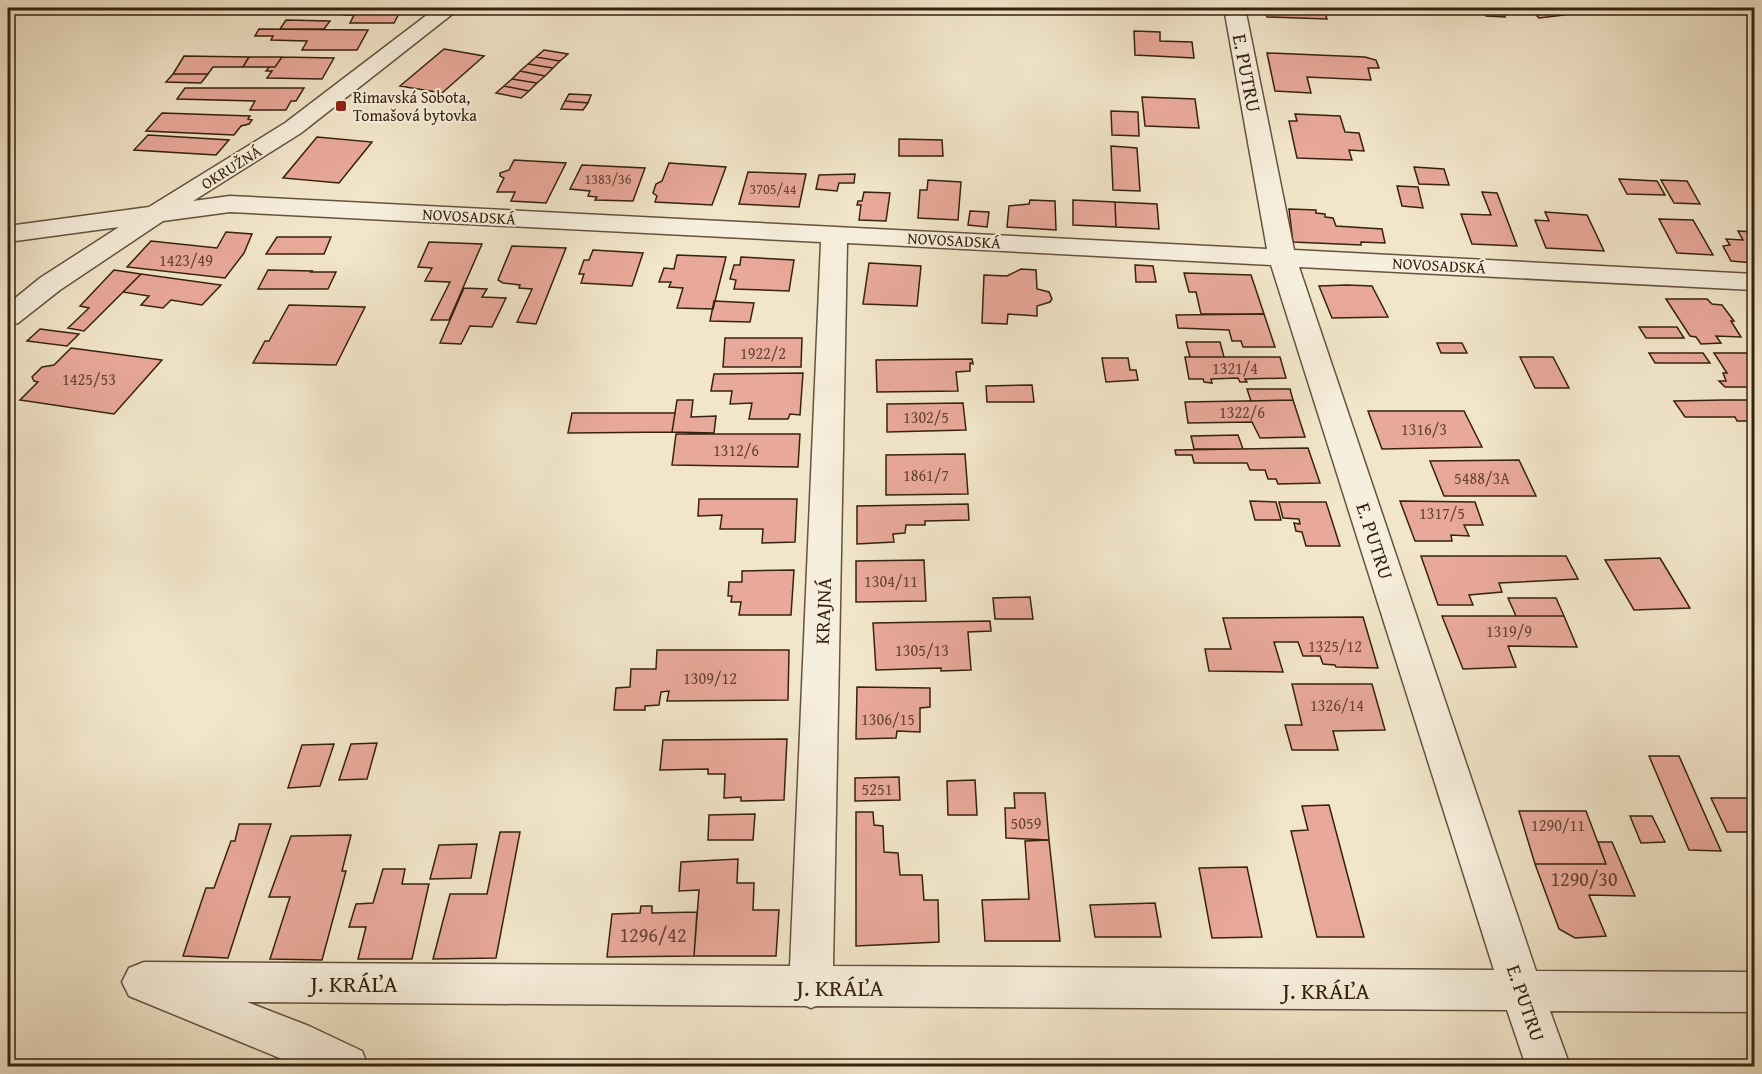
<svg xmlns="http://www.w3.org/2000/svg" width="1762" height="1074" font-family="'Gentium Book Plus',serif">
<rect width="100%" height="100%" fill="#f2e6ca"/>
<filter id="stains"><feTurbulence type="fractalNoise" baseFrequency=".00333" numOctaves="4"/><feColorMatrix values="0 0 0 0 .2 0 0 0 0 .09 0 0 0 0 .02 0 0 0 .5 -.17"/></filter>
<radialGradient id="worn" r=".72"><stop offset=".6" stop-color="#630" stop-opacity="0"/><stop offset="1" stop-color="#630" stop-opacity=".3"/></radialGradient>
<path fill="#e9a99a" stroke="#36220e" stroke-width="1.5" d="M349 8H402L394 23H350L354 15H344Z
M1128 8H1183V10L1157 9 1150 12 1143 8Z
M1265 8H1323L1327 19 1267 17Z
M1482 8H1500L1505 17 1486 16Z
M1529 8H1551L1564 15 1539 18Z
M286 20 330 21 324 29H280Z
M259 29 368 30 357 50H302L307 41 271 40 273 36H255Z
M1134 31 1160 32V41L1192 42 1194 58 1135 55Z
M444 49 484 56 442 93 400 86Z
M544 50 568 54 560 61 536 57Z
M1267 53 1365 57 1376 60 1379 68H1368L1371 80 1307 77 1311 93 1275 91Z
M184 56 249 57 243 67H213L208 74H173Z
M249 57H282L275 67H243Z
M282 57 334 58 322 79 267 78 272 71H266L269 67H275Z
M536 57 560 61 553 68 528 64Z
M528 64 553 68 545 76 520 71Z
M520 71 545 76 537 83 512 79Z
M173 74H208L201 83 166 82Z
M512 79 537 83 529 91 504 86Z
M504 86 529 91 521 98 496 93Z
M185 88H304L296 101H291L286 110H250L255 101 177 99Z
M569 94 591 95 588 103 565 101Z
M1142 97 1195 99 1199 128 1145 126Z
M565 101 588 103 583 110 561 109Z
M1111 111 1138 112 1139 136 1112 135Z
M162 113 250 116 248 119 252 120 249 124 241 126 234 135 146 131Z
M1295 114 1340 116 1345 132 1359 133 1364 151 1349 150 1352 160 1297 158 1289 121H1297Z
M148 135 229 140 216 155 134 150Z
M317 137 372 142 339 183 283 178Z
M899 139 942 140 943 156H899Z
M1111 146 1137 148 1140 191 1113 190Z
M514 160 566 163 546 203 511 201 515 192H497L504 178 500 176V173L509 170Z
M669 163 726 167 712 205 655 202 657 196 653 193 656 184 662 181Z
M582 165 645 168 633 201 595 200 597 197 588 196 590 191 570 189Z
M1414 167 1444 169 1449 185 1419 184Z
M748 172 806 174 799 207 739 204Z
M855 174 854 183H839L837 191 816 189 819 175Z
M1619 179 1657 181 1665 195 1627 194Z
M928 180 961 182 958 220 918 218 920 190H927Z
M1661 180 1687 181 1700 204 1674 203Z
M1397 186 1418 187 1423 208 1402 206Z
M864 192 890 193 886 221 859 220 861 205H857L858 201H862Z
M1482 192 1497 193 1517 246 1472 244 1461 214 1491 215Z
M1030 200 1055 201 1056 230 1007 227 1009 206 1029 204Z
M1073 200 1115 202 1116 227 1073 225Z
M1115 202 1157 204 1159 229 1116 227Z
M1289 209 1316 210V213L1325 214V217L1333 218 1336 226 1382 229 1385 243 1361 242V245L1293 242Z
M970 211 989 212 987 227 968 225Z
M1545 212 1587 215 1604 251 1546 248 1535 220 1549 221Z
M1659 219 1693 220 1713 255 1677 253Z
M1738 231 1754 232V263L1731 261 1723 246 1730 245 1726 239 1743 240Z
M226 232 252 234 244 253 225 278 127 267 151 241 217 248Z
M277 237H331L324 254H266Z
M429 242 482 244 449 320H431L450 282 425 281 432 268 418 267Z
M512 246 566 248 536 324 517 322 532 289 519 288 520 285 503 283 498 280Z
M593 250 643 253 632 286 581 283 584 274H579L584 260H589Z
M677 255 726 257 713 309 677 308 683 288 669 287 671 282H659L664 268 674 269Z
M741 257 794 260 789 291 734 289 736 280 730 279 734 265H740Z
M869 263 921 266 917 306 863 304Z
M1135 265 1153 266 1156 282H1136Z
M1021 269 1036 270 1037 289 1049 292 1052 299 1050 302 1037 306V316L1008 314 1007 324 982 323 984 275 1007 276Z
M114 270 141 274 84 331 68 328 89 308 80 306Z
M268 270 312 271 311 272H336L328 289H258Z
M1184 273 1251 275 1264 314H1201L1196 292H1189Z
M141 274 221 285 202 305 171 300 163 308 141 305 149 296 123 292Z
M1347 285 1372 286 1388 317 1332 318 1319 286Z
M464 288 487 289 482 297 506 298 492 327 470 326 461 344 440 343Z
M1666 299H1707L1712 304 1722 305 1734 321H1731L1741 337 1716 336 1721 343 1701 344 1696 337 1690 336Z
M714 301 754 303 750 322 710 321Z
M289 305 365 307 336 365 253 363 265 341H269Z
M1264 314 1275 347H1243L1241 341H1232L1229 330 1178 328 1176 315Z
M1639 327H1677L1684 338H1646Z
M40 329 79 334 67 346 27 341Z
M725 338H802L801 367H723Z
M1186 342H1220L1224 357H1190Z
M1437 343H1462L1467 353H1441Z
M71 348 162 360 114 414 20 400 38 382 34 381 32 377 42 367 54 365Z
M1649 353H1703L1710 363H1655Z
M1714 353H1754V387H1725L1719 381H1726L1723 373H1727Z
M1185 357H1280L1286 378 1245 379 1247 382H1240L1238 378 1211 379 1212 383 1204 382 1203 379H1189Z
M1520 357H1553L1569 388H1535Z
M1102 358H1128L1130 370H1136L1138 380 1106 382Z
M972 359 973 364 970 363V371L956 372 958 391 877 392 876 360Z
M803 373 800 415 790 414 788 419H749L752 403 730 404 732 391H711L714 374Z
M1032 385 1034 402H987L986 386Z
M1247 389H1290L1293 400 1251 401Z
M677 400H693L691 417 716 416 714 433 672 432Z
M1293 400 1305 437 1260 438 1252 422 1188 423 1185 402Z
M1724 400H1754V421H1737L1735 417H1685L1674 401Z
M963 403 966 430 887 432V404Z
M1368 411H1464L1482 447 1382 449Z
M572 413H675L672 432 568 433Z
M676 434H800L798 467 672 465Z
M1238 435 1243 449H1194L1191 436Z
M1308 448 1320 483 1278 484 1276 479H1268L1265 470H1250L1247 463H1194L1192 455H1176L1175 450Z
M965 454 968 494 886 495V455Z
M1519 460 1536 496H1444L1430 461Z
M699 499H797L795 542 762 543 763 529H720L722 515 698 516Z
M1250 501 1276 502 1281 520H1255Z
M1400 501 1475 502 1483 525H1464L1469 536 1451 535 1452 541H1415Z
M1279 502H1326L1340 546H1306L1302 532 1296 531 1294 523 1300 524 1299 519 1283 518Z
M968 504 969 520 925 521V525H906L905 533 893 534 894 542 857 544V506Z
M1421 556H1566L1578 579 1499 583 1502 592 1469 595 1473 605H1438Z
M1660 558 1690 608 1634 610 1605 560Z
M924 560 926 601 856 602V561Z
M794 570 791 615H739L741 602H731L732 596H728L729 582H742V571Z
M1030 597 1033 619H995L993 598Z
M1508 598H1556L1564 616H1516Z
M1442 616H1564L1577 647 1508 646 1516 667 1463 669Z
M1363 617 1378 668 1336 667 1335 665 1323 664 1320 656H1303L1298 642H1274L1283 672 1209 671 1205 649H1231L1223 618Z
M990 621 991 631 968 632 971 670 941 671V668L876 670 873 623Z
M657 650H789L788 700 667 701 669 691 661 692 659 705 645 706V710H614L616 688 630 687 631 669H656Z
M1292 684H1372L1385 730 1333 731 1338 750H1292L1285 725H1302Z
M857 687 930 688V707L920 708V732L897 731 896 738 856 739Z
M787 739 784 800 741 801V797L724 798 725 774H708V769L660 770 663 740Z
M377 743 367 779 339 780 351 744Z
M334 744 320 786 288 788 302 745Z
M1649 756H1679L1721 851 1689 850Z
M899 777 900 800 855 801V778Z
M975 780 977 815H948L947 781Z
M1014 793H1045L1049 840 1006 838 1005 808H1015Z
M1711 798H1754V832H1727Z
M1329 805 1364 937H1317L1291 831 1308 830 1302 806Z
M1519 811H1586L1606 864H1535Z
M856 812H873L874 825 883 826 884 852 898 853 900 875H922L924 900H938L939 942 856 946Z
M755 814 753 840H708L709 815Z
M1630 816H1652L1665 842 1641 843Z
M239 824H271L228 958 183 956 206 888H214L231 841H235Z
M500 832H520L496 958 433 959 450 894H487Z
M351 835 342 871H346L322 960 270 959 290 897H269L291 836Z
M1049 840 1060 941H985L982 900 1029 899 1025 841Z
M1598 842H1612L1635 896 1589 895 1606 936 1575 938 1559 929 1535 864H1606Z
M477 844 471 878 430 879 439 845Z
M738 859 737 883H754L753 910H779L776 956H694L699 890 679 891 681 862Z
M1247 867 1262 937 1212 938 1199 868Z
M383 869H405L402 884H429L412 959H358L366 927H349L356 904 373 903Z
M1155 903 1161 937H1095L1090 905Z
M641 906H652V913L697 912 694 956 607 957 612 914 640 913Z"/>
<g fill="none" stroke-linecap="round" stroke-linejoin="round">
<g stroke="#65533d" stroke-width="3">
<path id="minor" d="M436 8H460L301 133 193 201 230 196 1267 249 1224 8H1245L1294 250 1754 274V290L1299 267 1536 971 1754 972V1012L1550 1011 1570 1066H1526L1507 1010 816 1006 811 1008 806 1006 247 1002 309 1026 362 1051 368 1066H299L129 996 122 982 129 968 144 962 790 966 821 242 230 212 163 221 60 290 18 323 8 325V304L40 278 119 227 8 242V226L149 207 285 123ZM847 243 1271 265 1494 970 833 966Z"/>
</g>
<use href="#minor" fill="#f7efdd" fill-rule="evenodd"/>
</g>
<rect fill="#8f2418" stroke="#f7efdd" stroke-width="2" x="335" y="100" width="12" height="12" rx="3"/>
<g text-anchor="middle" stroke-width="4.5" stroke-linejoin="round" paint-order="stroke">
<g font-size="14" fill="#634431">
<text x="608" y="184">1383/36</text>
<text x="773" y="194">3705/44</text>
</g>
<g font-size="16" fill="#36220e" stroke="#f7efdd" text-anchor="start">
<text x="353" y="103">Rimavská Sobota,<tspan x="353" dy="18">Tomašová bytovka</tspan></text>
</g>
<g font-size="16" fill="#36220e" stroke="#f7efdd">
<text transform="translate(231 167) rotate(-32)" y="6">OKRUŽNÁ</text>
<text transform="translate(469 216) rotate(3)" y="6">NOVOSADSKÁ</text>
<text transform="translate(954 240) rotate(3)" y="6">NOVOSADSKÁ</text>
<text transform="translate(1439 265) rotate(3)" y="6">NOVOSADSKÁ</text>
</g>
<g font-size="16" fill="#634431">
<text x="186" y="266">1423/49</text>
<text x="763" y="359">1922/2</text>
<text x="1235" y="374">1321/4</text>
<text x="89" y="385">1425/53</text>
<text x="1242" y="418">1322/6</text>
<text x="926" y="423">1302/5</text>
<text x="1424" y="435">1316/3</text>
<text x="736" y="456">1312/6</text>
<text x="926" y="481">1861/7</text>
<text x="1482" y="484">5488/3A</text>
<text x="1442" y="519">1317/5</text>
<text x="891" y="587">1304/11</text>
<text x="1509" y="637">1319/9</text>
<text x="1335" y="652">1325/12</text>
<text x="922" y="656">1305/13</text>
<text x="710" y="684">1309/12</text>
<text x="1337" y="711">1326/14</text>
<text x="888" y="725">1306/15</text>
<text x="877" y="795">5251</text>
<text x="1026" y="829">5059</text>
<text x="1558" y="831">1290/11</text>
</g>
<g font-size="20" fill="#36220e" stroke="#f7efdd">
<text transform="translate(1247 73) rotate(79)" y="7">E. PUTRU</text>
<text transform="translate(1375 541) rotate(72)" y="7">E. PUTRU</text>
<text transform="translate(823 611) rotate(-88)" y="7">KRAJNÁ</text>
<text transform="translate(1526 1003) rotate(71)" y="7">E. PUTRU</text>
</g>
<g font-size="20" fill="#634431">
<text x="1584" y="886">1290/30</text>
<text x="653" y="942">1296/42</text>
</g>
<g font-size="24" fill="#36220e" stroke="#f7efdd">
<text x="354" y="992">J. KRÁĽA</text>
<text x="840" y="996">J. KRÁĽA</text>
<text x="1326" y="999">J. KRÁĽA</text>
</g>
</g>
<rect width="1762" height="1074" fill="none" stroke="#f2e6ca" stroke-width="30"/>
<rect x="9" y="9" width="1744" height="1056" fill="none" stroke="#36220e" stroke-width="3"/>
<rect x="15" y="15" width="1732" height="1044" fill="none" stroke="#36220e" stroke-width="1.5"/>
<rect width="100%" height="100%" filter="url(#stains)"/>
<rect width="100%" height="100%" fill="url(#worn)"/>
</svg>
